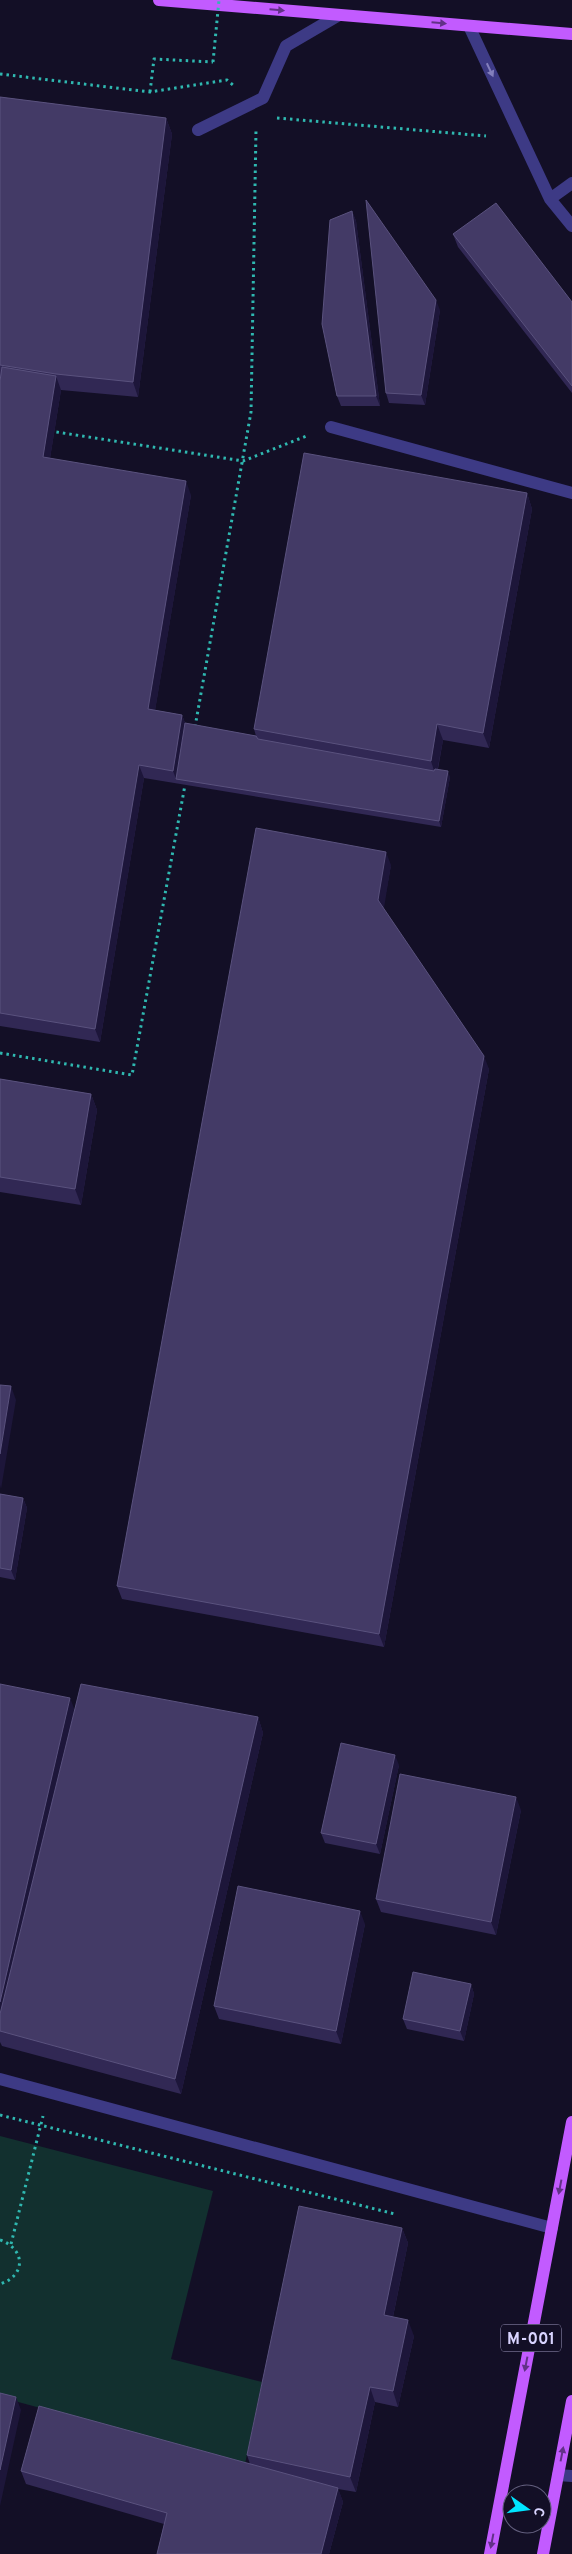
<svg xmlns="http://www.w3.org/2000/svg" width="572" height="2554" font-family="Overpass,sans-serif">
<rect width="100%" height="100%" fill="#130f26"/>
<path fill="#12302f" d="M0 2136 213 2191 171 2359 262 2382 245 2464 0 2397Z"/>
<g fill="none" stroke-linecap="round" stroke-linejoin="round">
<path stroke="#2fb8b0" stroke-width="3" stroke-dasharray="2.5 4" stroke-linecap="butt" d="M0 74 150 92 227 80 233 85
M150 92 154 59 213 62
M277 118 486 136
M50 431 243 461 309 435
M195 727 251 412 256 130
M0 1053 132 1075 185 785
M0 2115 395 2214
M0 2240C26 2249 26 2276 0 2284
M11 2244 43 2116"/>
<path stroke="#3d3a85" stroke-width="12" d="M469 26 550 199 572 226
M198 130 263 98 286 46 339 15
M550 199 572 183
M331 427 572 493
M0 2079 552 2228
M558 2475 572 2476"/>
<path stroke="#c25bff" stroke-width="12" d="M159 0 572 34
M490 2554 572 2122
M543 2554 572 2401"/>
<path stroke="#2fb8b0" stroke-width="3" stroke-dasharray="2.5 4" stroke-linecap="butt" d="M213 62 219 0"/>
</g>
<path fill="#312854" d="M0 97 166 118 172 134 138 397 61 390 50 458 191 495 155 710 182 715 185 723 256 736 254 729 527 493 532 509 489 748 443 740 438 769 450 777 441 827 144 778 100 1042 0 1026Z
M352 211 356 221 380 406H341L337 396Z
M453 234 572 302V393L458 247Z
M440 310 425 405 389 403 386 393Z
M391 865 383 909 489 1069 384 1647 122 1599 117 1586Z
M0 1079 91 1094 97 1110 81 1205 0 1192Z
M0 1494 23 1498 27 1508 15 1580 0 1577Z
M0 1684 74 1709 258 1717 263 1733 181 2094 2 2046 0 2042V2043Z
M399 1765 380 1854 325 1843 321 1833Z
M521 1810 496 1935 381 1912 376 1899Z
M365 1924 341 2044 219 2019 214 2006Z
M471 1984 474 1994 464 2041 407 2029 403 2019Z
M402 2228 408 2243 393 2317 414 2336 398 2407 375 2402 356 2492 338 2489 343 2502 329 2554H157L164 2524 26 2484 21 2471 250 2464 247 2455Z"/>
<path fill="#1d163a" d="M166 118 172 134 138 397 133 382Z
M352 211 356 221 380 406 376 396Z
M436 300 440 310 425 405 421 395Z
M56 376 61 390 48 471 43 457Z
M186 481 191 495 153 723 148 709Z
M527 493 532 509 489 748 483 733Z
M182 715 187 728 176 779 173 771Z
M437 724 443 740 436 777 431 761Z
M139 765 144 778 100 1042 95 1029Z
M448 771 450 777 441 827 439 821Z
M386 852 391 865 383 914 378 900Z
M484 1056 489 1069 384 1647 379 1634Z
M91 1094 97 1110 81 1205 75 1189Z
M11 1386 16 1400 1 1489 0 1485V1454Z
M23 1498 27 1508 15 1580 11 1570Z
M70 1698 76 1713 0 2031V2002Z
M258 1717 263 1733 181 2094 175 2079Z
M395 1755 399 1765 380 1854 376 1844Z
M516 1797 521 1810 496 1935 491 1922Z
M360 1911 365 1924 341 2044 336 2031Z
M471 1984 474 1994 464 2041 460 2031Z
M402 2228 408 2243 390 2331 384 2315Z
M408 2320 414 2336 398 2407 393 2391Z
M370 2387 375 2402 356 2492 350 2477Z
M16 2397 21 2410 0 2506V2470Z
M338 2488 343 2502 329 2554H321Z"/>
<path fill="#433a66" stroke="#5a527e" d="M0 97 166 118 133 382 56 374 0 365Z
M366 200 436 300 421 395 386 393Z
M496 203 572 302V386L453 234Z
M352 211 376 396H337L322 324 330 220Z
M2 367 56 376 43 457 186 481 148 709 182 715 173 771 139 765 95 1029 0 1013V381Z
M304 453 527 493 483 733 437 724 431 761 254 729Z
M185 723 256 736 258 739 434 771 435 769 448 771 439 821 176 779Z
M256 828 386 852 378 900 484 1056 379 1634 117 1586Z
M0 1079 91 1094 75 1189 0 1177Z
M0 1385 11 1386 0 1454Z
M0 1494 23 1498 11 1570 0 1568Z
M0 1684 70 1698 0 2002Z
M81 1684 258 1717 175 2079 0 2031V2014Z
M341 1743 395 1755 376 1844 321 1833Z
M400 1774 516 1797 491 1922 376 1899Z
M238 1886 360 1911 336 2031 214 2006Z
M413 1972 471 1984 460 2031 403 2019Z
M299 2206 402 2228 384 2315 408 2320 393 2391 370 2387 350 2477 247 2455Z
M0 2393 16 2397 0 2470Z
M39 2406 338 2488 321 2554H157L167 2513 21 2471Z"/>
<defs><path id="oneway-solid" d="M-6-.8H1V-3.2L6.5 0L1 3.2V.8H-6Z" transform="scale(1.25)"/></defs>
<g fill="#623188">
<use href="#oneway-solid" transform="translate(277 10) rotate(5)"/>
<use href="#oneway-solid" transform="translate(439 23) rotate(5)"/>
<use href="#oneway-solid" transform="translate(560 2187) rotate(101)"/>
<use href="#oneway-solid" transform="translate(526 2364) rotate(101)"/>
<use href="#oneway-solid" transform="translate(562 2454) rotate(-79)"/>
<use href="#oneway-solid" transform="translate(492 2541) rotate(101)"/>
</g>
<use fill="#837fbc" href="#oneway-solid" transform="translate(490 70) rotate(65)"/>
<g text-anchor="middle" stroke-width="4" stroke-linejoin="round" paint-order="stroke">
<rect fill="#130f26" stroke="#9e99be" stroke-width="1" x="501" y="2324.5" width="60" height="27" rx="4"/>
<g font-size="16" font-weight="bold" fill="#d9d4ff">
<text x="531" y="2344">М-001</text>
</g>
</g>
<g transform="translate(527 2509) rotate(104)"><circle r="24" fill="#130f26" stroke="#625e7d"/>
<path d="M0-4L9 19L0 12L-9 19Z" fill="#00e5ff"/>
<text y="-8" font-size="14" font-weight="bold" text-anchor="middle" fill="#d9d4ff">С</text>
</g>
</svg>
